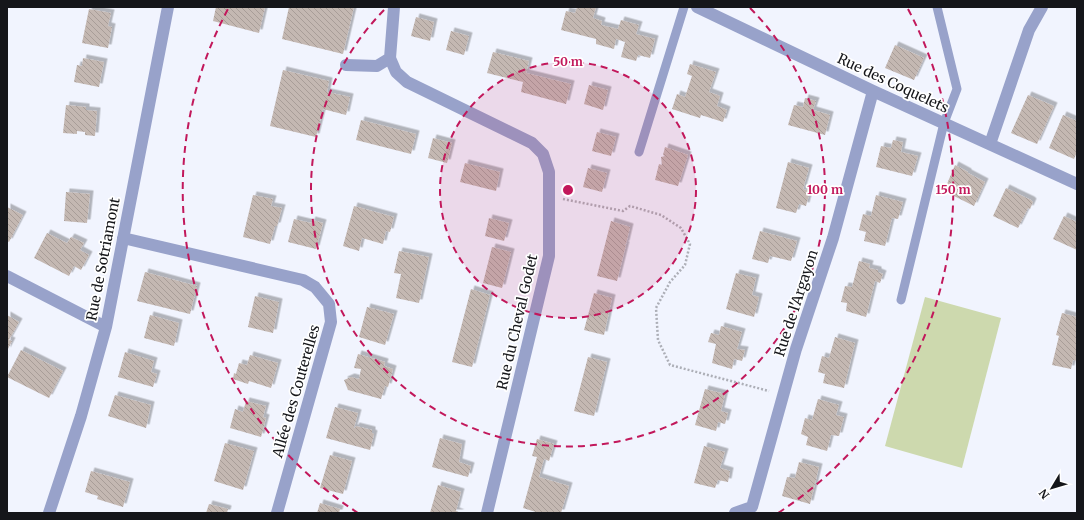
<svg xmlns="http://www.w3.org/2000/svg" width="1084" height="520" font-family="Merriweather,serif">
<defs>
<pattern id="building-back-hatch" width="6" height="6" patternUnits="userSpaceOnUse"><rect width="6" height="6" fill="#c4b8b2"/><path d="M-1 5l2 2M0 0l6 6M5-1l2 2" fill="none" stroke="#a89d98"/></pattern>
<filter id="shadow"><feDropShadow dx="3.5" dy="-3.5" stdDeviation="0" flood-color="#0004"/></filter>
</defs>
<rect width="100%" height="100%" fill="#f1f4fe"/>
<path fill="#cdd9ae" d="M925 297 1001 318 962 468 885 446Z"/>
<path fill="url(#building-back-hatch)" filter="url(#shadow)" d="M216 7H265L259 33 213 21Z
M289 7H354L343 54 282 39Z
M577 7H596L593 18 602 21 601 25 618 29 621 20 639 25 636 34 655 39 650 58 638 55 636 61 621 57 625 42 616 39 614 49 596 44V39L561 30 566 11 575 13Z
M89 9 111 13 108 26 112 27 108 48 82 43Z
M416 17 434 22 430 41 411 36Z
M451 31 469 36 464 55 446 50Z
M895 45 924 58 914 80 885 68Z
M493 52 529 61 526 73 571 84 566 104 521 92 523 82 487 73Z
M83 58 104 62 99 87 74 82 77 65 82 66Z
M690 64 716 72 709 92 720 96 717 106 727 110 723 122 701 115 700 118 672 109 677 94 685 97 692 76 687 74Z
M283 70 329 81 327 92 350 97 346 115 323 109 316 137 270 126Z
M589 85 608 90 603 110 584 104Z
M1028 95 1054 106 1037 144 1011 133Z
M805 98 816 101 813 110 830 115 825 135 788 125 794 105 803 107Z
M66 105 86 107V110L97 111 95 136 85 135V132L77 131V134L63 133Z
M1063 115 1077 121V152L1074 159 1049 148Z
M361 120 416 134 411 154 356 140Z
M597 132 616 137 611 156 592 151Z
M433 138 452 143 447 163 428 158Z
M893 140 903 142 901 152 918 156 912 176 876 167 881 146 891 148Z
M665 147 688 155 678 186 655 180 659 164 662 165 661 157 665 156 663 155Z
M788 162 809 168 803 189 810 191 806 206 799 204 796 213 776 208Z
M465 163 500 172 496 191 460 182Z
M955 165 968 172V173L985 182 974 206 944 191Z
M588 168 607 173 602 192 583 187Z
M1006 188 1031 200 1033 202 1030 209 1028 208 1018 228 993 216Z
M66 192 90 194 87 223 64 221Z
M253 195 273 199 271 206 282 208 277 226H275L270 244 243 237Z
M876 195 903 202 898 219 892 218 885 246 864 241 866 232 859 230 863 214 871 216Z
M354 206 394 217 390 232 386 231 383 244 362 238 359 251 343 246Z
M7 207 23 215 9 242 7 241Z
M1064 216 1077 222V250L1053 239Z
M489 218 509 223 504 241 485 236Z
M294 219 311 223 312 220 323 223 316 249 288 242Z
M611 221 630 227 626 244H624L626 245 617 281 597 276Z
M760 231 797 241 791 261 770 256 768 263 752 259Z
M47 233 67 243 71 237 84 243 80 250 89 255 81 270 74 266 69 276 34 258Z
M492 247 511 252 502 288 483 283Z
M399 251 429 257 419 303 396 298 401 274 394 273Z
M859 261 870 264 869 268 878 270V272L883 274 880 283 875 281 866 317 846 311 847 303 841 302 845 286 852 287Z
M145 272 197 286 190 314 137 301Z
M736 273 756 278 752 295 759 297 754 317 726 309Z
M471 289 490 295 472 367 452 362Z
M594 293 612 298 604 335 584 330Z
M255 296 279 302 273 333 248 327Z
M367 307 394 314 385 345 359 337Z
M1062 313 1077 317V361L1073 360 1071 369 1052 365 1059 336 1056 335Z
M7 315 19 322 9 340 12 341 7 351Z
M150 315 179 323 174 346 144 338Z
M721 326 742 332 737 349 745 350 742 361 734 359 732 369 712 363 716 344 708 342 711 333 719 335Z
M835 337 855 343 844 388 823 383 825 374 818 372 822 356 829 358Z
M21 350 63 371 49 398 7 377Z
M125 352 154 361 151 372 157 374 153 387 118 377Z
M358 354 385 362 384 366 393 369 388 387 385 386 381 399 348 390 344 380 351 377 359 379 361 369 354 368Z
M250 355 278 363 271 388 249 381 248 384 233 379 234 373 236 374 239 363 247 365Z
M588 357 607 362 594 416 574 411Z
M705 389 725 394 721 411 728 413 725 424 718 422 716 431 695 425Z
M115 395 151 405 146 428 108 416Z
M818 399 839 405 836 415 844 417 839 436 831 435 827 451 806 445 808 437 801 434 805 418 812 420Z
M246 401 266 406 263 417 266 418 261 437 230 428 235 409 243 412Z
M335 407 358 413 354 428H355L356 426 372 430V433L374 434 370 450 326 438Z
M440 438 462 444 459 462 471 466 468 477 432 467Z
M537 439 554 444 549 461 544 459 539 477 569 486 561 513H539L523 508 537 457 532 456Z
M225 443 254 451 243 490 214 481Z
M704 446 725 452 720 468 730 471 728 482 718 480 715 488 694 483Z
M330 455 352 461 343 494 320 488Z
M799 462 819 467 810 504 782 496 787 477 795 478Z
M91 471 130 482 123 507 97 499 98 496 85 492Z
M438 485 461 492 456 511 461 513H430Z
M320 503 340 509 339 513H317Z
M209 504 228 509 227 513H206Z"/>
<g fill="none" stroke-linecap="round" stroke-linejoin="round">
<path stroke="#adafb7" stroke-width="2.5" stroke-dasharray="2 2" stroke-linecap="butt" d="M563 199 623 211 630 206 661 215 681 228 690 244 685 265 670 282 656 308 658 340 670 365 769 391"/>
<path stroke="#98a2ca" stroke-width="9" d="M639 152 684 7
M901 300 944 123 957 89 937 7"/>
<path stroke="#98a2ca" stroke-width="12" d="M394 7 390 58 396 72 407 82 532 143 543 154 549 172V256L487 513
M697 7 873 91 1077 184
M346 65 377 66 390 58
M990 144 1029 30 1042 7
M123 238 303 280 315 287 329 304 331 322 277 513
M7 276 106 327
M49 513 81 416 106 327 168 7
M735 513 752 507 796 349 833 238 873 91"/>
</g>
<circle cx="568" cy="190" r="128" fill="#c2185b" fill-opacity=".12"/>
<g fill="none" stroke="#c2185b" stroke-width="2" stroke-dasharray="7 5">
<circle cx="568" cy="190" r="128"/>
<path d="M750 8A257 257 0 1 1 386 8"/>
<path d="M358 513A385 385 0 0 1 228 9M908 9A385 385 0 0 1 778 513"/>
</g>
<g text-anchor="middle" stroke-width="3.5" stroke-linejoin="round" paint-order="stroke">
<g font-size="14" fill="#15161a" stroke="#fff">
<text transform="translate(893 83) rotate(25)" y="5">Rue des Coquelets</text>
<text transform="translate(103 259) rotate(-79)" y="5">Rue de Sotriamont</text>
<text transform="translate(796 303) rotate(-72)" y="5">Rue de l'Argayon</text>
<text transform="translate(517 322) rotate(-77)" y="5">Rue du Cheval Godet</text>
<text transform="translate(296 391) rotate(-74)" y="5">Allée des Couterelles</text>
</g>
</g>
<circle cx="568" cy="190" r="6" fill="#c2185b" stroke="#fff" stroke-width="2"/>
<g font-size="12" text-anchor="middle" font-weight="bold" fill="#c2185b" stroke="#fff" stroke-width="3.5" stroke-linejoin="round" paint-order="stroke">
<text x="568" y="66">50 m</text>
<text x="825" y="194">100 m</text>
<text x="953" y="194">150 m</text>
</g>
<rect width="1084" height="520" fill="none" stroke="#15161a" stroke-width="16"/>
<g transform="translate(1052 488) rotate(232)" stroke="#ffffff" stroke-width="3" paint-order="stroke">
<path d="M0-3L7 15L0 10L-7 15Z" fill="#15161a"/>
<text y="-6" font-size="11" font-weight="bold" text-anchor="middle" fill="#15161a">N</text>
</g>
</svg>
